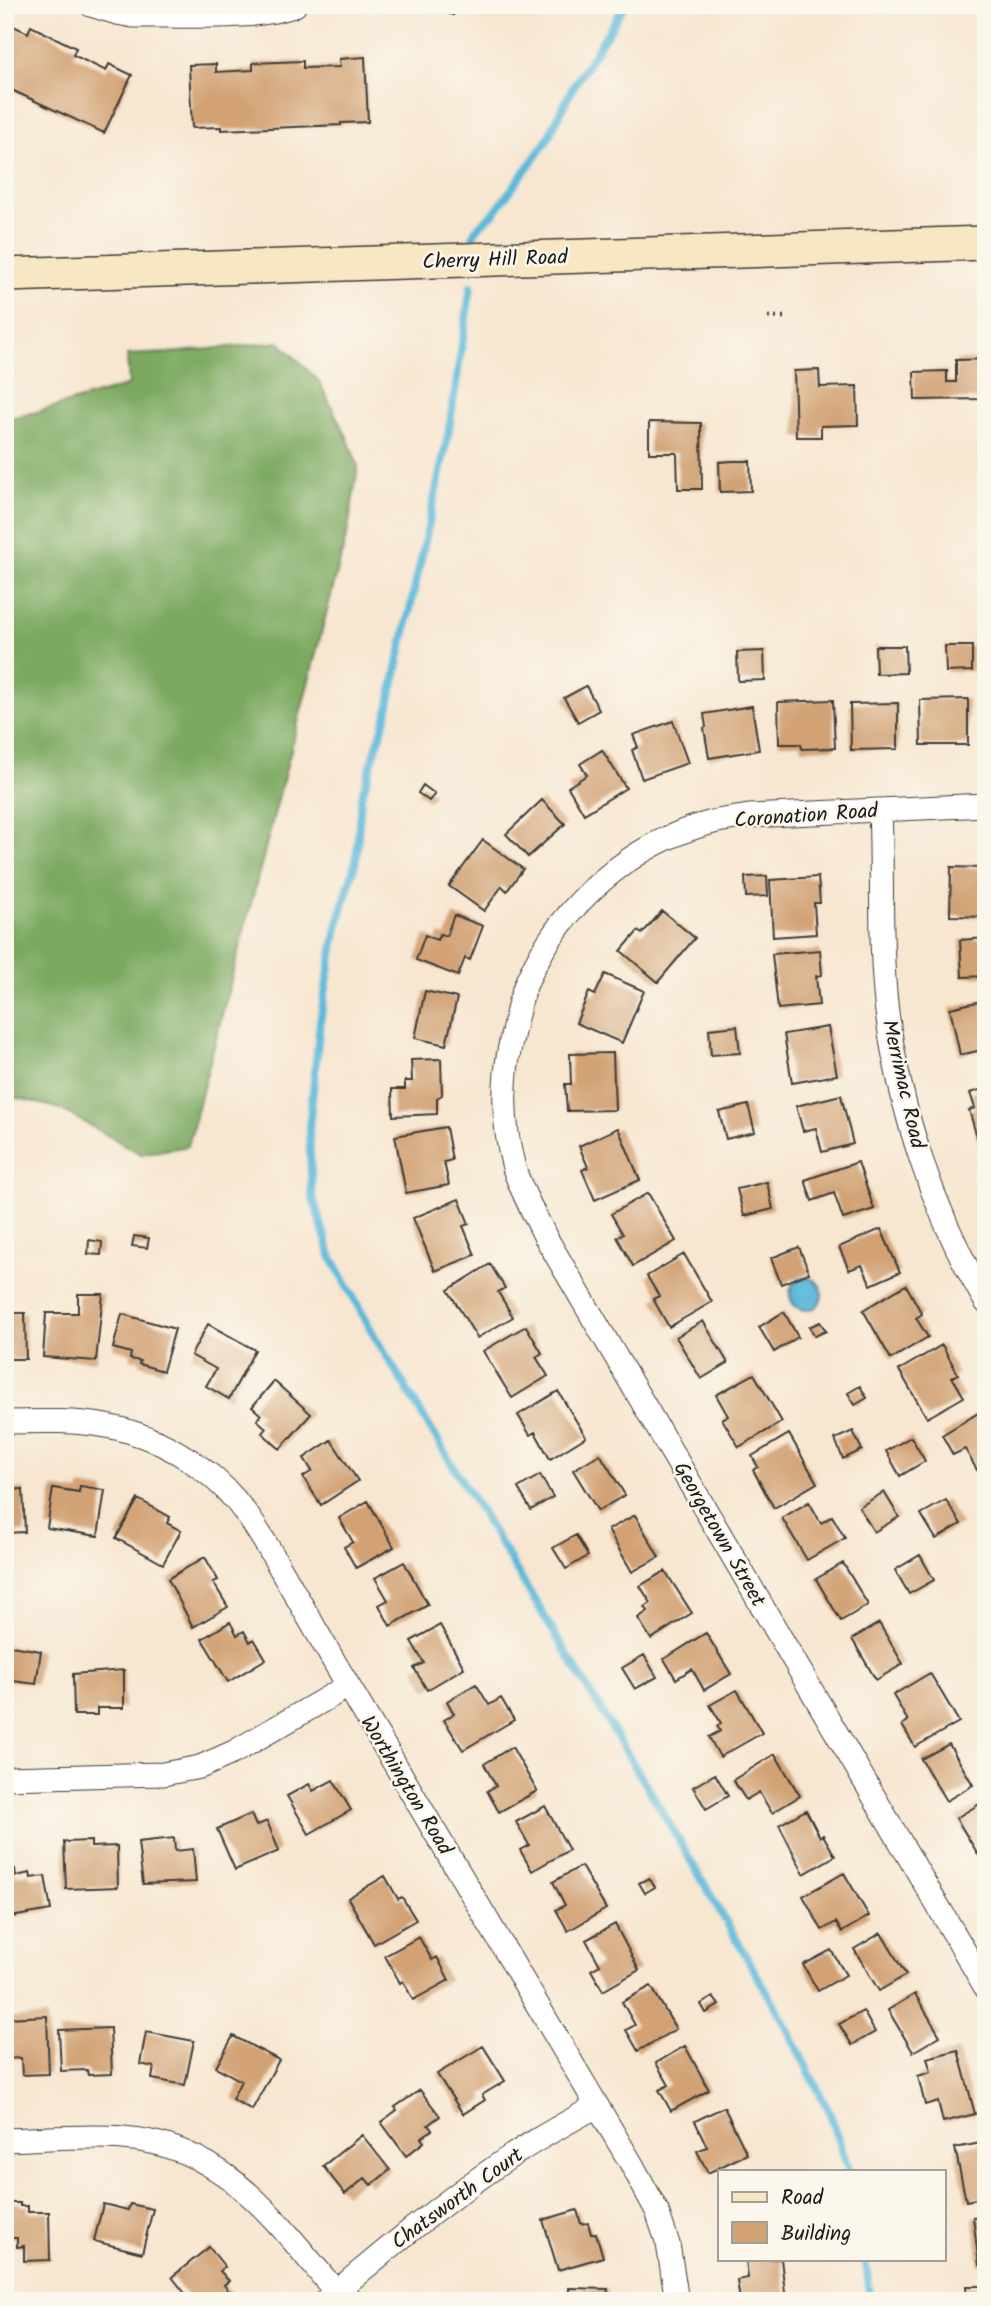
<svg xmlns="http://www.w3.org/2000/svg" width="991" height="2306" font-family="Kalam,sans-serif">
<rect width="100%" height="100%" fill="#fbf7ec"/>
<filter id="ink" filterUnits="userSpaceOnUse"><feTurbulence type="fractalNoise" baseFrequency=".0143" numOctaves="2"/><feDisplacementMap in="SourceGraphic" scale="14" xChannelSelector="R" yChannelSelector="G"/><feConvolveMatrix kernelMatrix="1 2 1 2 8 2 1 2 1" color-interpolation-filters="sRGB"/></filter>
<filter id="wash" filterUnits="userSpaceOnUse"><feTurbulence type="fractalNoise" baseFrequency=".00686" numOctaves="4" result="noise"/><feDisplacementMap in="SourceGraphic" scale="28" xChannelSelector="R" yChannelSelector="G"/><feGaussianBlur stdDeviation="1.57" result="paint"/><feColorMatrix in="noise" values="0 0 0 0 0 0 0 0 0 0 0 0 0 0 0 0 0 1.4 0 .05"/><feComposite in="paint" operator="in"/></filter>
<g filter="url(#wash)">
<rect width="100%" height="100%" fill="#f7e6d0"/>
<path fill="#7ca961" stroke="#4c623e" stroke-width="2" d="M279 342 318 380 347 437 358 466 348 530 188 1146 141 1154 58 1108 5 1095V419L37 412 129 385 127 355 169 353Z"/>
<path fill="#5cb9da" stroke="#3c6a7b" stroke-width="2" d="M790 1294a16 16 0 1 1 32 0a16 16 0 1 1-32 0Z"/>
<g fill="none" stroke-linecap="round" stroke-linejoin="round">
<path stroke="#5cb9da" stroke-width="8" d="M473 237 476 229 494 213 546 142 572 89 625 5
M471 286 448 436 387 714 361 798 356 860 337 927 320 1021 309 1129 312 1195 331 1256 375 1337 656 1801 782 2018 830 2114 849 2171
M865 2259 871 2301"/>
</g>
<g id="blocks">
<path fill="#d2a275" d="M423 5H456L453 15Z
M5 22 28 33 31 26 76 48 73 55 106 71 109 64 132 75 104 133 5 87Z
M365 57 368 122 341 123V125L221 130V127L192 128 189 65 216 64V72L253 70V63L303 61V68L340 67 339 59Z
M986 359V399L915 400 914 372 947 371V382H956V360Z
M819 370 820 387 857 386 858 425 821 426V437H796L794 371Z
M649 422 701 423 702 489H678L677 453H649Z
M733 461H750L751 491 720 492 719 462Z
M875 646H905L906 673 876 674Z
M945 646H972V671L946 672Z
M764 651 765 680 738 681 737 652Z
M586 686 599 710 578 722 564 698Z
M968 699V745H921L920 700Z
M833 700 835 748 802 749 801 744H779L778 702Z
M898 703V749L851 750 850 704Z
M752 706 759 750 709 758 704 728 706 727 704 714Z
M673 721 688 763 642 779 632 750 638 747 633 735Z
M602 750 626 788 584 814 568 787 587 775 580 764Z
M423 785 435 794 429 801 418 793Z
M542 800 565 824 528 857 506 834Z
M483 840 523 869 507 891 502 886 484 911 449 886Z
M951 867 986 868V917L950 916Z
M767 876 768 896 746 897 745 877Z
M818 877 820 903H814L816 934 773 937 770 880Z
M662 911 695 938 658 982 621 951 638 931 642 934Z
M454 915 483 926 470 960 465 958 458 976 416 960 425 935 437 940 440 934 446 936Z
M986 938V976L962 977 960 940Z
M820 950 822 975 816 976 819 1005 778 1009 772 954Z
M605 974 644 991 622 1043 576 1023 589 992 595 995Z
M425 991 457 998 446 1045 415 1038Z
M982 1001 986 1020V1049L960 1055 950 1008Z
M737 1026 740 1053 711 1055 709 1029Z
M828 1027 837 1075 792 1083 784 1034Z
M613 1053 615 1110 567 1111 565 1084H571L570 1054Z
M441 1059 442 1095 437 1098V1114L393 1116 392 1089H405V1081H412L411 1060Z
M986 1088V1141L979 1144 969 1110 975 1108 970 1093Z
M841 1095 853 1144 822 1152 816 1128 803 1131 796 1106Z
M748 1105 755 1132 726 1139 719 1112Z
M446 1127 452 1160 444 1162 449 1185 406 1193 395 1136Z
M618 1128 640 1180 595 1200 582 1170 588 1167 579 1146Z
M858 1162 874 1209 843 1219 834 1193 812 1201 805 1180Z
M767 1182 773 1209 744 1216 737 1189Z
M648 1193 676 1241 633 1266 617 1237 623 1234 611 1214Z
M459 1199 469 1224 463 1226 475 1255 435 1271 413 1218Z
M881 1229 900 1272 871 1285 862 1265 849 1270 839 1247Z
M134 1236 149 1238 147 1248 132 1246Z
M89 1240 102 1242 101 1255 88 1254Z
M799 1247 809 1273 781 1284 771 1258Z
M684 1254 712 1302 669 1327 653 1299 659 1296 647 1276Z
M490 1264 505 1288 498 1292 513 1317 477 1338 448 1290Z
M906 1285 922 1314 916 1318 928 1337 891 1359 863 1310Z
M78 1294H103L96 1361 43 1357 46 1313H78Z
M784 1312 798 1337 774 1352 759 1327Z
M5 1313H25L26 1359H5Z
M122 1314 175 1329 163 1371 139 1364 140 1361 130 1359 131 1353 113 1348Z
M703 1321 728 1363 701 1379 676 1337Z
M820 1322 826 1331 815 1336 809 1327Z
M208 1324 255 1350 229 1399 206 1386 216 1369 191 1355Z
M526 1326 542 1353 536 1357 548 1376 512 1398 483 1351Z
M942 1345 958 1374 952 1377 964 1397 927 1418 899 1370Z
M754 1374 782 1422 739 1447 722 1419 728 1416 716 1395Z
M274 1381 311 1414 280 1449 262 1433 266 1428 257 1420 261 1415 252 1407Z
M860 1386 867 1398 855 1405 848 1393Z
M558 1391 586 1437 550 1459 535 1432 530 1435 518 1415Z
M980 1412 986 1422V1464L977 1470 965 1449 953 1455 942 1435Z
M853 1431 862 1450 843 1459 835 1439Z
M789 1434 817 1483 774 1508 753 1470 758 1467 752 1456Z
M911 1437 925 1461 900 1476 886 1451Z
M331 1440 358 1481 321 1505 303 1477 312 1471 304 1458Z
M600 1454 625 1495 598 1511 573 1470Z
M540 1475 553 1497 531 1510 518 1488Z
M80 1486 105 1490 98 1536 47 1528 53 1488 79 1492Z
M23 1489 25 1532 5 1533V1490Z
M884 1492 899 1517 874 1532 859 1507Z
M138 1499 170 1517 167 1523 181 1531 163 1564 116 1538Z
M946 1500 961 1524 936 1539 921 1514Z
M368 1501 394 1547 356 1568 344 1547 353 1542 339 1518Z
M809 1502 821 1523 832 1516 845 1538 807 1560 782 1518Z
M635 1515 659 1557 632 1572 608 1530Z
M576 1535 588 1556 566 1569 553 1548Z
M920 1555 934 1580 909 1594 895 1570Z
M205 1557 218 1580 213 1582 228 1607 193 1627 168 1579Z
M404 1562 428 1605 390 1626 379 1605 388 1600 375 1578Z
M843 1563 868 1605 841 1621 816 1579Z
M665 1571 692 1613 651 1639 638 1618 648 1611 645 1607 651 1603 640 1586Z
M230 1622 237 1635 244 1631 250 1642 254 1639 266 1659 228 1682 202 1639Z
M879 1623 903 1664 876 1680 852 1639Z
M440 1625 464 1668 427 1690 414 1668 424 1663 411 1641Z
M706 1633 731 1674 704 1690 692 1669 676 1679 664 1659Z
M5 1645 41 1651 36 1684 5 1680Z
M644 1655 657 1677 635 1689 622 1668Z
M124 1670V1708H97V1715H74L73 1674Z
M930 1673 959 1722 915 1747 902 1725 908 1721 893 1695Z
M476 1684 489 1705 501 1698 514 1720 463 1750 444 1720 454 1714 447 1701Z
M737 1690 762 1733 720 1757 709 1737 720 1731 717 1726 721 1723 710 1705Z
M949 1744 973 1785 946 1801 921 1759Z
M512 1747 537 1791 499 1812 487 1791 496 1786 484 1764Z
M775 1754 800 1796 772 1813 759 1792 746 1800 733 1780Z
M715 1774 728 1796 706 1809 693 1787Z
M333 1780 351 1810 309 1834 287 1796 309 1784 313 1791Z
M983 1802 986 1806V1857L981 1859 956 1818Z
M545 1806 569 1850 532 1871 520 1850 529 1845 516 1822Z
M806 1810 820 1837 823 1835 835 1856 804 1874 779 1825Z
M251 1814 256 1826 267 1821 279 1851 235 1870 217 1829Z
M174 1838 175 1851 193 1849 196 1882 143 1884 138 1842Z
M91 1841V1847L117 1846 118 1887 66 1889 64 1842Z
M581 1866 606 1909 568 1931 556 1910 565 1905 553 1882Z
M15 1869 16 1876 30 1873 31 1878 45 1876 51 1910 5 1918V1871Z
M844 1873 869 1916 842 1932 836 1922 822 1930 803 1896Z
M385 1876 398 1899 402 1897 416 1920 374 1944 348 1898Z
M649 1878 655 1887 645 1893 639 1883Z
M615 1924 639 1970 603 1991 591 1970 600 1965 586 1940Z
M881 1933 906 1975 879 1991 854 1949Z
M419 1937 432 1960 437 1957 449 1980 413 2000 403 1981 400 1983 385 1956Z
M831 1950 846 1975 818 1991 803 1965Z
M651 1986 676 2029 638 2051 626 2030 635 2025 622 2002Z
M915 1994 940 2036 913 2052 888 2010Z
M713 1997 719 2005 706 2013 701 2004Z
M863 2011 875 2032 852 2045 839 2024Z
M47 2016 49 2074 22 2075 21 2058 5 2059V2018Z
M110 2028 112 2074 88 2075 87 2070 61 2071 59 2030Z
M146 2032 194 2041 185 2085 152 2079 154 2067 140 2064Z
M233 2036 279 2060 252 2110 232 2099 241 2081 216 2067Z
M483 2046 505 2081 482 2095 485 2100 463 2114 437 2074Z
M685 2046 709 2090 671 2111 659 2090 669 2085 656 2063Z
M958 2050 975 2114 943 2122 938 2101 925 2105 918 2076 931 2072 927 2058Z
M420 2090 440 2116 428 2125 432 2130 421 2138 424 2142 406 2156 381 2122 397 2110 395 2107Z
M724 2107 747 2154 708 2173 697 2151 707 2147 695 2121Z
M362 2135 390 2170 371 2185 365 2178 345 2194 323 2166Z
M986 2142V2197L966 2201 955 2148Z
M5 2203H20V2206H28V2212H49L50 2260 24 2261V2246L17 2247V2238H5Z
M103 2204 128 2210 130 2204 153 2209 142 2253 94 2241Z
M577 2210 581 2224 588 2223 591 2234 596 2233 603 2257 558 2270 543 2220Z
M986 2216V2264L979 2265 973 2217Z
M209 2247 225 2267 220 2271 229 2281 224 2285 232 2295 225 2301H191L172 2277Z
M746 2259H781L786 2301H740L737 2280 748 2278Z
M966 2286H986V2301H967Z
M569 2288 608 2289 607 2301H569Z"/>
</g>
</g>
<g filter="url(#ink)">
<use href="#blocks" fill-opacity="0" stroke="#3d3a37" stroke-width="2"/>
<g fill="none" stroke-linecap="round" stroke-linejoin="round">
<g stroke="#3d3a37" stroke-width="25">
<path id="street" d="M91 5 117 13 133 16C175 15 258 21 295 5
M986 805 749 816C737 818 725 819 713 822 632 842 562 904 528 979 519 999 516 1020 511 1041 502 1082 503 1127 514 1168 521 1191 534 1213 545 1236L986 1988
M880 810C883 877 879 945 887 1012 900 1112 934 1214 986 1302
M5 1422C82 1420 136 1420 201 1468 242 1497 265 1542 290 1585 309 1618 328 1652 348 1685 441 1845 536 2004 631 2163L657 2211 668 2244 677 2301
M5 1778 163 1774 200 1767 234 1752 348 1686
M5 2140C44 2139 84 2135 123 2138 225 2145 276 2221 336 2292
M325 2301C379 2256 433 2210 491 2170 524 2146 561 2126 597 2106"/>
</g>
<g stroke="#3d3a37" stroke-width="36">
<path id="secondary" d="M5 275 986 243"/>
</g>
<path stroke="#3d3a37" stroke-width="4.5" stroke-dasharray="2 5" stroke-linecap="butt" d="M768 317H785"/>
<use href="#street" stroke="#fff" stroke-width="23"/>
<use href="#secondary" stroke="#f8e7c3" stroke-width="33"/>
</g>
</g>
<g text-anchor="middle" stroke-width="5" stroke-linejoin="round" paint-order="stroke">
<g font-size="21" fill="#1c1c1c" stroke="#fbf7ec">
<text transform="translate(495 259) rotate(-2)" y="7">Cherry Hill Road</text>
<text transform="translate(806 815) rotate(-4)" y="7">Coronation Road</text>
<text transform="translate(904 1084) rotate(77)" y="7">Merrimac Road</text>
<text transform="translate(720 1534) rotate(60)" y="7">Georgetown Street</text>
<text transform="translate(407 1785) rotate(59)" y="7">Worthington Road</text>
<text transform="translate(457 2198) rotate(-36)" y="7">Chatsworth Court</text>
</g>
</g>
<rect width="991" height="2306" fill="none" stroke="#fbf7ec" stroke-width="28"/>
<rect x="718" y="2170" width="228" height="91" fill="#fbf7ec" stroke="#a29f99" stroke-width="2"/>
<rect x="732" y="2192" width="35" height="10" fill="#f8e7c3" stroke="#a29f99" stroke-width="2"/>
<text x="781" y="2204" font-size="21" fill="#1c1c1c">Road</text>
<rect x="732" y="2222" width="35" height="21" fill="#d2a275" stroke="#a29f99" stroke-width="2"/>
<text x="781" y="2240" font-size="21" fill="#1c1c1c">Building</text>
</svg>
